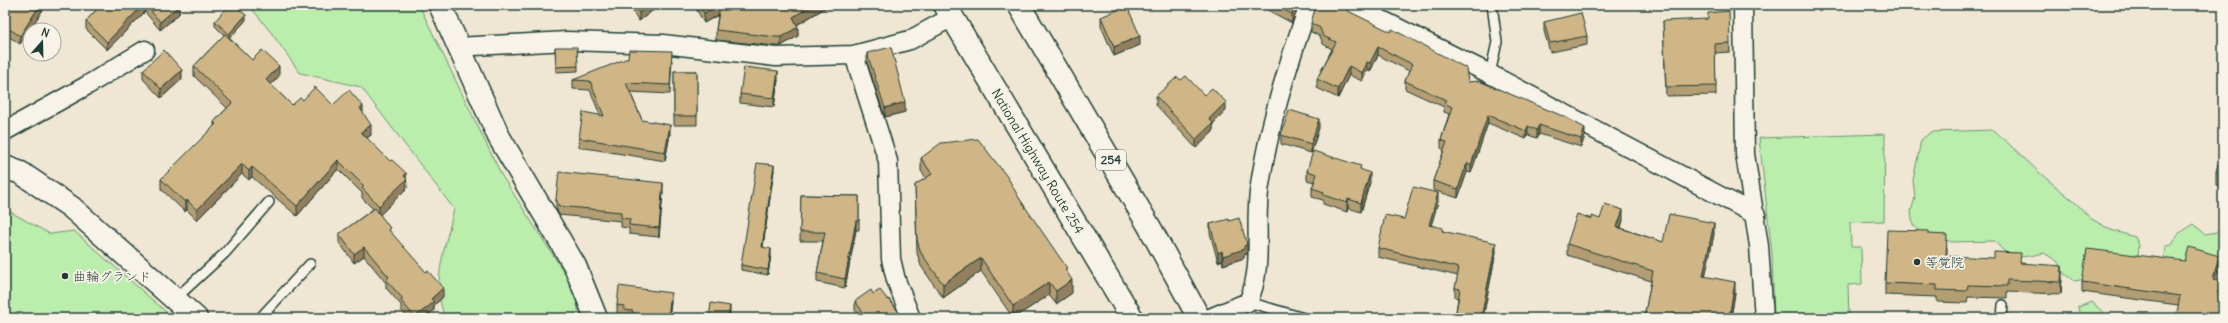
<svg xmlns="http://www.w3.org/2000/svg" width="2228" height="323" font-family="Delius,'Klee One',sans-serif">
<rect width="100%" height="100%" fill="#efe7d4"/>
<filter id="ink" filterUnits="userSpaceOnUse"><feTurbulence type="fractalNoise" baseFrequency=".025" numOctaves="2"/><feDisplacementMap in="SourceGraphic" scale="8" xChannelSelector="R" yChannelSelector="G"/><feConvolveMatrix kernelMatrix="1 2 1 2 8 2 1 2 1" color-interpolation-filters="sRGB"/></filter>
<g filter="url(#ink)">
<path fill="#bbedad" stroke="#6d9570" d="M249 5H419L502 176 573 286 580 318H446C429 287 447 242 454 209L361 87 300 73 273 35Z
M1994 130 2041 174 2077 204 2090 218 2111 230 2135 237 2139 245 2138 256 2090 278 2075 281 2064 274 2057 261 2044 253C2022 258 2009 261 1995 241L1951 242 1938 235 1923 234 1913 225 1911 212 1915 197 1913 181 1921 140 1931 132Z
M1885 134 1884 221 1850 222 1851 247H1861L1862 284 1848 285 1849 318H1774L1772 254 1759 138Z
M5 209 50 234 74 231 173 318H5Z
M2194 224 2205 234 2223 231V274L2186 262 2171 266 2164 257 2165 246 2172 245 2178 234Z
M2092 302 2107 316V318H2080L2078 307Z"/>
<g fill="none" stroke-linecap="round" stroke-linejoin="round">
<g stroke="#1f3d34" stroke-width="12">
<path id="lane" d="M1490 74 1497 42 1492 5
M175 299 225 253 269 202
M1248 302 1304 318
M260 318 310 264
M2002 318 2003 305"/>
</g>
<g stroke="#1f3d34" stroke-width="21">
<path id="street" d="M1352 5 1490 74 1756 215
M1743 5 1745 154 1759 246 1764 318
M457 47 567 41 663 44 776 57 854 55
M5 131 86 86 145 50
M911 318 896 280 891 259 888 161 854 55 910 40 952 17
M1210 318 1248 302C1265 265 1253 224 1260 185 1269 124 1288 63 1309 5"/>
</g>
<g stroke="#1f3d34" stroke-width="25">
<path id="secondary" d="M440 5 499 137 575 266 596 318
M5 167 21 173 71 207 196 318"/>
</g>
<g stroke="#1f3d34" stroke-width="25">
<path id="highway" d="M945 5 1132 318
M1019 5 1149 226 1199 318"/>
</g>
<use href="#lane" stroke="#f7f3e8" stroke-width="9"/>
<use href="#street" stroke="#f7f3e8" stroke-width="18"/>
<use href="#secondary" stroke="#f7f3e8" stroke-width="22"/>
<use href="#highway" stroke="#f7f3e8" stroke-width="22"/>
</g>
<path fill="#b39d73" stroke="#1f3d34" d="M46 5 20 44 5 34V16Z
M101 5H179V14L160 30 145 12 107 50 86 29V21Z
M628 5H660L639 21Z
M694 5H830L797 25 798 36 781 46H776L716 40V30L718 15 704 23Z
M1258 5H1299L1292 23Z
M1348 11 1468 82 1585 136 1581 147 1539 134 1537 138 1528 135 1526 139 1488 123 1471 173 1467 172 1458 198 1433 190V181L1444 150 1441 148V140L1449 114 1444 112V107L1405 89V81L1409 71 1378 55 1370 72 1367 70 1362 81 1349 75 1338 98 1317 88V79L1332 49 1323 44 1320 36 1311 32V23Z
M1101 17 1140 45 1114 56 1101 26Z
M246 20 229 38 252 60 279 76 271 85 292 105 303 100 333 105 363 113 371 135 367 138 406 178 407 188 380 215 390 232 443 297 434 305V310L424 318H408L401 310V305L386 288V283L364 256 354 263 339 242V234L373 209 362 198V193L338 169 297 216 252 177 249 180 242 174 197 220 187 210 185 212 161 189V179L214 126V122L227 108 194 76V66L224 35 215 26V21Z
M1663 21 1730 43V52L1715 53 1716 95 1666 96Z
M1544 22 1587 36V45L1550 52 1544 31Z
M555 47 578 66V71L556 72Z
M867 53 905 112 885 117 867 62Z
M672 60 670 94 630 92 642 120 670 134 665 161 579 147V138L600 115 590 90 573 89V80Z
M143 70 182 79 161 98 143 79Z
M674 71H697V125H674Z
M778 80 774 107 740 103V94Z
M1181 80 1226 111 1213 124V132L1196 148 1156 105V96Z
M1319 128 1311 153 1281 144V135Z
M2223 148V187L2216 185V172Z
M921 158 1019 198 1067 273 1072 293 1056 304 1049 295 1014 318H1013L981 271 943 298 921 266 917 253 915 185 926 178 921 171Z
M774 170 763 247 771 254 768 275 741 270V265Z
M1361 170 1370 182 1361 212 1348 208 1347 212 1323 204V200L1312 197V188L1314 182 1307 180V171Z
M663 192 659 237 629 234V228L621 227V221L559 215 556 208V199Z
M801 195 859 196V230H856L845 288 817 282V273L823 241H800Z
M1438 202 1431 225 1443 231 1496 252 1483 318H1455L1458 298 1455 297V288L1458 276 1378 257V248L1404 219Z
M1592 219H1600L1623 220 1621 228 1663 242 1714 234 1705 276 1735 293 1731 318H1644L1651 281 1567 255V244Z
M1229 221 1247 254 1244 255V258L1223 265 1222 260 1218 262 1210 233V224Z
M1928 234 1947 247V256L2021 263 2062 277 2061 294 2007 292V298L1968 297 1967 303 1937 302V297L1885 295V283Z
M2219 266 2178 305 2082 292V282Z
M873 294 888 300 903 318H861L855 310V301Z
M671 302 669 318H624V315L617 314V305Z"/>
<path fill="#927f5e" stroke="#1f3d34" d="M40 5H46L20 44V36Z
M143 5H145V12L107 50V42Z
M649 5H660L639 21V13Z
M718 5H720V14L704 23V13Z
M813 5H830L793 27V17Z
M1295 5H1299L1292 23V14Z
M179 6V14L160 30V22Z
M246 15V20L229 39V34Z
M798 27V36L781 46V37Z
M1140 36V45L1114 56V47Z
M1378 47V55L1370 72V63Z
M1367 62V70L1362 81V73Z
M279 66V76L266 90V80Z
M1349 66V75L1338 98V89Z
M182 70V79L161 98V89Z
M778 71V80L774 107V98Z
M905 102V112L885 117V108Z
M1226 102V111L1213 124V132L1196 148V139L1209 119Z
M363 106V115L360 108Z
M1488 115V123L1471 173V165Z
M1319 119V128L1311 153V144Z
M371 125V135L361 141V132Z
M670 125V134L665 161V152Z
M1539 125V134L1537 138V130Z
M1528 126V135L1526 139V131Z
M1585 128V136L1581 147V139Z
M338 160V169L297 216V206Z
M1467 163V172L1458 198V189Z
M242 164V174L197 220V210Z
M774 165V170L762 252V247Z
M252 167V177L249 180V171Z
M406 173 407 188 379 216V206Z
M1370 173V182L1361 212V203Z
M663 183V192L659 237V228Z
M1438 193V202L1429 233V225Z
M1348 199V208L1347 212V203Z
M187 200V210L185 212V202Z
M1623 210V220L1617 238V227Z
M856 221V230L845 288V279Z
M1714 223V234L1703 287V276Z
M1496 243V252L1483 318H1481Z
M1247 244V254L1244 255V258L1223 265V256Z
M364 247V256L354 263V254Z
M771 249V254L768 275V270Z
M1222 251V260L1218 262V253Z
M2219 256V266L2213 289V279Z
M981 258V271L943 298V284Z
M2062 266V277L2061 294V282Z
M1072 280V293L1056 304V291Z
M1049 282V295L1014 318H1013V306Z
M1735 282V293L1731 318H1729Z
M443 288V297L434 305V310L424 318H415L431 299Z
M671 293V302L669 318H668Z
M730 306V318H728Z"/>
<path fill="#d0b686" stroke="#1f3d34" d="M12 5H40L20 36 5 26V16Z
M101 5H143L107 42 86 21Z
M146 5H179V6L160 22Z
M229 5H235L246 15 229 34 215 21Z
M634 5H649L639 13Z
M699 5H718L704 13Z
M720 5H813L793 17 798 27 781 37H776L716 30Z
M1274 5H1295L1292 14Z
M1316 5H1343L1348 7 1346 10 1391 32 1392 29 1466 68 1468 82 1479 81 1565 117 1585 128 1581 139 1539 125 1537 130 1528 126 1526 131 1488 115 1471 165 1467 163 1458 189 1433 181 1447 142 1441 140 1452 107 1444 103 1446 100 1405 81 1412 64 1378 47 1370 63 1367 62 1362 73 1349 66 1338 89 1317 79 1336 42 1323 36 1320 28 1311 23Z
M1127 6 1140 36 1114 47 1101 17Z
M1729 11 1730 43 1715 44 1716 86 1666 87 1663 21 1708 19V13Z
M1581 13 1587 36 1550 43 1544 22Z
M225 34 252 60 262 50 279 66 266 80 292 105 300 98 303 100 315 87 333 105 349 90 363 106 360 108 371 125 361 132 390 161 392 160 406 173 404 176 407 179 379 206 362 188 364 186 338 160 297 206 252 167 249 171 242 164 197 210 187 200 185 202 161 179 216 124 214 122 232 103 194 66Z
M555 47H577L578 66 556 67Z
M891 47 905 102 885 108 867 53Z
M164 50 182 70 161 89 143 70Z
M629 50 672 51 670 85 626 83 642 120 670 125 665 152 579 138 583 112 604 116 590 81 573 80 628 58Z
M744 67 778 71 774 98 740 94Z
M674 71H697V116H674Z
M1186 76 1204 95 1212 88 1226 102 1209 119 1213 123 1196 139 1156 96 1177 77 1181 80Z
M1289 110 1319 119 1311 144 1281 135Z
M978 139 1008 178 1019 198 1067 268 1065 269 1072 280 1056 291 1049 282 1013 306 981 258 943 284 921 253 917 240 915 185 932 174 921 158 941 143Z
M2223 148V174L2216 172Z
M1313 151 1361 166 1360 169 1370 173 1361 203 1348 199 1347 203 1323 195 1324 192 1312 188 1317 174 1307 171Z
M757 163 774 165 762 247 771 249 768 270 741 265Z
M559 172 663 183 659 228 629 225 630 219 621 218V212L559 206 556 199Z
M1413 187 1438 193 1429 225 1443 228 1442 231 1496 243 1481 318H1455L1460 289 1455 288 1459 268 1378 248 1385 215 1404 219Z
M801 195 859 196V221H856L845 279 817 273 825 232H800Z
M1605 204 1623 210 1617 227 1663 242 1669 214 1714 223 1703 276 1735 282 1729 318H1703L1674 313 1673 318H1644L1653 271 1567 244 1577 214 1592 219V216L1600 219Z
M375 208 390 228 388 229 426 272 428 271 443 288 431 299 434 302 415 317 401 301 403 299 386 280 389 277 364 247 354 254 339 234Z
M1239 218 1247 244 1244 246V249L1223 256 1222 251 1218 253 1210 224 1229 219V221Z
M1887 230 1928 231V234L1947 235 1946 256 1994 258V252L2021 253 2020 263 2062 266 2061 282 2007 280V286L1968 285 1967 291 1937 290V285L1885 283Z
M2189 247 2219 256 2213 279 2223 281V318H2176L2180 296 2082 282 2087 249 2185 261Z
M619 286 671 293 668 318H657L633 314V311L624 310V306L617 305Z
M871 290 873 294 880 290 888 300 889 299 903 318H867L855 301Z
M711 303 730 306 728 318H709Z"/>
</g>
<g fill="#1f3d34" stroke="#f7f3e8" stroke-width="1.5">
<circle cx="1917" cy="262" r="4"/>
<circle cx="65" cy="276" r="4"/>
</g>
<g text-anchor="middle" stroke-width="3.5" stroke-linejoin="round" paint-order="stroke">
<rect fill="#f7f3e8" stroke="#60746a" stroke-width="1" x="1096" y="150" width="30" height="20" rx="3"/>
<g font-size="12" font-weight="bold" fill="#1f3d34">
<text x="1111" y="164">254</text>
</g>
<g font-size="13" fill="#1f3d34" stroke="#f7f3e8">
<text transform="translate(1038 161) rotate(59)" y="5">National Highway Route 254</text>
</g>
<g font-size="13" fill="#1f3d34" stroke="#f7f3e8" text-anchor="start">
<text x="1925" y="267">等覚院</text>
<text x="73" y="281">曲輪グランド</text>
</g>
</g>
<rect width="2228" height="323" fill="none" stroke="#f7f3e8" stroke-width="20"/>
<rect x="10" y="10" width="2208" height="303" fill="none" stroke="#1f3d34" stroke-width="1.5" filter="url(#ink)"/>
<g transform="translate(42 42) rotate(20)"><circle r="19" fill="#f7f3e8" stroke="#a1aaa0"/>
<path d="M0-3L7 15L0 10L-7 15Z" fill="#1f3d34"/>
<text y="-6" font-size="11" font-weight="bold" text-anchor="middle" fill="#1f3d34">N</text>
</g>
</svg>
